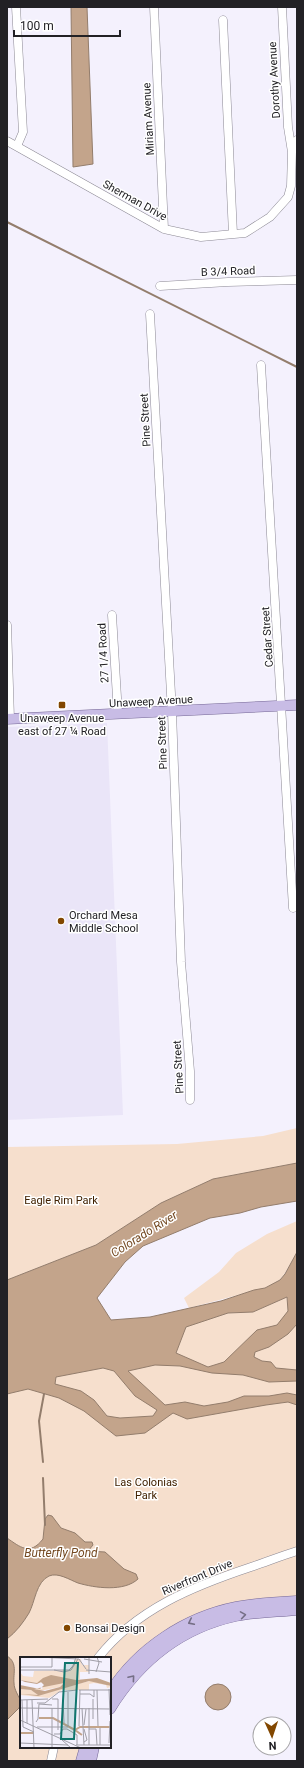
<svg xmlns="http://www.w3.org/2000/svg" width="304" height="1768" font-family="Roboto,sans-serif">
<rect width="100%" height="100%" fill="#f4f1fd"/>
<path fill="#eae5f8" d="M107 723 123 1115 7 1120V727Z"/>
<path fill="#f6dfcd" d="M297 1128V1163L213 1179 161 1203 96 1245 7 1280V1147L177 1144 263 1136Z
M297 1221V1252L285 1273 280 1280 265 1288 189 1308 184 1298 219 1272 236 1253 267 1234Z
M287 1297 288 1311 297 1320V1597L172 1627 110 1686V1658H21V1747H81L78 1761H7V1383L228 1313 253 1312Z"/>
<path fill="#c3a48b" stroke="#937d6c" fill-rule="evenodd" d="M71 7H87L93 164 73 167Z
M297 1163V1201L261 1207 240 1213 210 1218 143 1246 125 1262 97 1298 111 1320 150 1317 221 1301 254 1290 265 1288 280 1280 285 1274 297 1252V1324L288 1334 269 1347 255 1352 254 1357 262 1361 271 1362 276 1368 297 1370V1381L269 1382 243 1375 212 1373 180 1366 155 1365 128 1371 165 1405 185 1402 204 1406 228 1402 244 1396H269L287 1393 297 1395V1405L288 1402 266 1405 187 1419 173 1413 145 1433 116 1436 84 1411 59 1398 28 1389 7 1394V1280L96 1245 161 1203 213 1179ZM287 1297 288 1311 277 1325 257 1330 224 1362 208 1367 176 1353 186 1327 228 1313 253 1312ZM103 1368 114 1371 135 1396 157 1410 153 1416 120 1418 107 1416 94 1400 81 1391 55 1384 56 1377Z
M48 1515 52 1516 61 1528 75 1533 85 1542H92L93 1545 88 1551 105 1552 124 1569 136 1574 138 1579C124 1592 95 1588 78 1583 70 1580 58 1572 49 1576 36 1582 35 1602 29 1613 23 1623 16 1632 7 1639V1538C20 1547 30 1556 43 1539L45 1519Z
M7 1656C18 1663 13 1673 14 1683 14 1690 19 1696 21 1702L19 1708 7 1720Z
M205 1697a13 13 0 1 1 26 0a13 13 0 1 1-26 0Z"/>
<g fill="none" stroke-linecap="round" stroke-linejoin="round">
<path stroke="#937d6c" stroke-width="2" d="M7 222 297 367
M43 1462 39 1421 44 1394
M43 1478 45 1525"/>
<g stroke="#8c8994" stroke-width="9">
<path id="minor" d="M16 7 23 132 17 146
M154 7 164 229
M282 7 288 127 292 152
M223 20 233 234
M7 141 164 229 201 237 245 233 270 217 288 197 291 186 292 152 297 140
M160 286 228 282 297 280
M150 314 172 712 181 962 190 1071V1100
M261 365 293 908
M112 615 118 714
M7 625 10 719
M98 1658C136 1609 194 1586 251 1567 266 1562 281 1556 297 1551
M51 1761 54 1747"/>
</g>
<g stroke="#766896" stroke-width="11">
<path id="major" d="M7 719 297 705
M110 1692C138 1648 186 1617 236 1607 256 1603 277 1602 297 1601
M110 1709C139 1662 181 1628 236 1616 256 1612 277 1612 297 1610
M81 1761 85 1747
M91 1761 94 1747"/>
</g>
<use href="#minor" stroke="#fff" stroke-width="8"/>
<use href="#major" stroke="#c8bce5" stroke-width="10"/>
</g>
<defs><path id="oneway-chevron" d="M-2-3.5L2.5 0L-2 3.5" fill="none" stroke-width="1.6" stroke-linecap="round" stroke-linejoin="round"/></defs>
<g stroke="#756e85">
<use href="#oneway-chevron" transform="translate(243 1615) rotate(-9)"/>
<use href="#oneway-chevron" transform="translate(191 1622) rotate(154)"/>
<use href="#oneway-chevron" transform="translate(132 1678) rotate(-50)"/>
</g>
<g fill="#824700" stroke="#fff" stroke-width="1.5">
<rect x="58" y="701" width="8" height="8" rx="2"/>
<circle cx="61" cy="921" r="4"/>
<circle cx="67" cy="1628" r="4"/>
</g>
<g text-anchor="middle" stroke-width="3" stroke-linejoin="round" paint-order="stroke">
<g font-size="11" fill="#222125" stroke="#fff">
<text transform="translate(274 80) rotate(-93)" y="4">Dorothy Avenue</text>
<text transform="translate(148 119) rotate(-93)" y="4">Miriam Avenue</text>
<text transform="translate(135 200) rotate(29)" y="4">Sherman Drive</text>
<text transform="translate(228 271) rotate(-2)" y="4">B 3/4 Road</text>
<text transform="translate(145 420) rotate(-93)" y="4">Pine Street</text>
<text transform="translate(267 637) rotate(-94)" y="4">Cedar Street</text>
<text transform="translate(103 653) rotate(-93)" y="4">27 1/4 Road</text>
<text transform="translate(151 701) rotate(-3)" y="4">Unaweep Avenue</text>
<text transform="translate(162 743) rotate(-92)" y="4">Pine Street</text>
<text transform="translate(178 1067) rotate(-93)" y="4">Pine Street</text>
<text transform="translate(197 1577) rotate(-23)" y="4">Riverfront Drive</text>
</g>
<g font-size="11" fill="#222125" stroke="#fff" text-anchor="start">
<text x="62" y="722" text-anchor="middle">Unaweep Avenue<tspan x="62" dy="13">east of 27 ¼ Road</tspan></text>
<text x="69" y="919">Orchard Mesa<tspan x="69" dy="13">Middle School</tspan></text>
<text x="75" y="1632">Bonsai Design</text>
</g>
<g font-size="11" fill="#402101" stroke="#fff">
<text x="61" y="1204">Eagle Rim Park</text>
<text x="146" y="1486">Las Colonias<tspan x="146" dy="13">Park</tspan></text>
</g>
<g font-size="12" font-style="italic" fill="#744921" stroke="#fff">
<text transform="translate(144 1234) rotate(-32)" y="4">Colorado River</text>
<text x="61" y="1557">Butterfly Pond</text>
</g>
</g>
<g transform="translate(20 1657)">
<rect width="91" height="91" fill="#f4f1fd"/>
<path d="M56 2H61L62 8H69V15H60V22L44 26 40 30 19 34 14 31 22 32 27 25 17 26 0 23V15L3 19 13 20 14 14 49 13ZM69 24 82 25 91 30 87 31 86 28 74 26 69 27V33H42L29 41 0 38V32L11 33 19 38Z" fill="#f6dfcd"/>
<path d="M31 18 56 23 77 21 91 26V29L69 24 18 39 0 37 18 38 11 33 0 32V28L20 32 24 28 21 25 17 27 5 25 0 23 17 26 23 21ZM44 26 40 30 25 34 14 32Z" fill="#c3a48b" fill-rule="evenodd"/>
<path fill="none" stroke="#c3a48b" stroke-width="2" d="M19 61H33L55 73M0 76H14M62 78 55 73 60 70H91"/>
<path fill="none" stroke="#a09ea7" stroke-width="1" d="M18 0 59 2 66 12M64 2 82 5M0 10H32V1M0 13H49L53 9 56 0M34 13 44 15 51 13 58 2M66 13 91 15M76 15 79 6 77 0M69 17V0M89 32 90 58M59 33H91M77 33 78 69M60 37H70L74 40V33M32 42H38V73M73 42V62M0 43 28 42M2 43 3 70 14 75M7 43V66M12 43 14 91M43 43 44 66M17 46H25L39 35 57 33M19 47 32 48M0 51 91 52M32 51V91M62 51 64 88M69 51V88M0 63 61 91M16 65 18 62 19 47M64 68 66 52M48 69V35M59 69 60 33M17 70H48M80 71V88M55 72V51M69 72H76L77 88M34 77H40L43 72H47L57 78V88M42 83 51 91M64 85 67 83 64 72M0 86 48 88M89 86 90 64M56 88H91"/>
<path fill="#0f766e" fill-opacity="0.15" stroke="#0f766e" stroke-width="2" d="M45 6H58L54 82H41Z"/>
<rect width="91" height="91" fill="none" stroke="#222125" stroke-width="2"/>
</g>
<rect width="304" height="1768" fill="none" stroke="#222125" stroke-width="16"/>
<g transform="translate(272 1736) rotate(177)"><circle r="19" fill="#ffffff" stroke="#a7a6a8"/>
<path d="M0-3L7 15L0 10L-7 15Z" fill="#824700"/>
<text y="-6" font-size="11" font-weight="bold" text-anchor="middle" fill="#222125">N</text>
</g>
<path d="M14 30v6h106v-6" fill="none" stroke="#222125" stroke-width="2"/>
<text x="20" y="30" font-size="12" fill="#222125" stroke="#ffffff" stroke-width="3" paint-order="stroke">100 m</text>
</svg>
